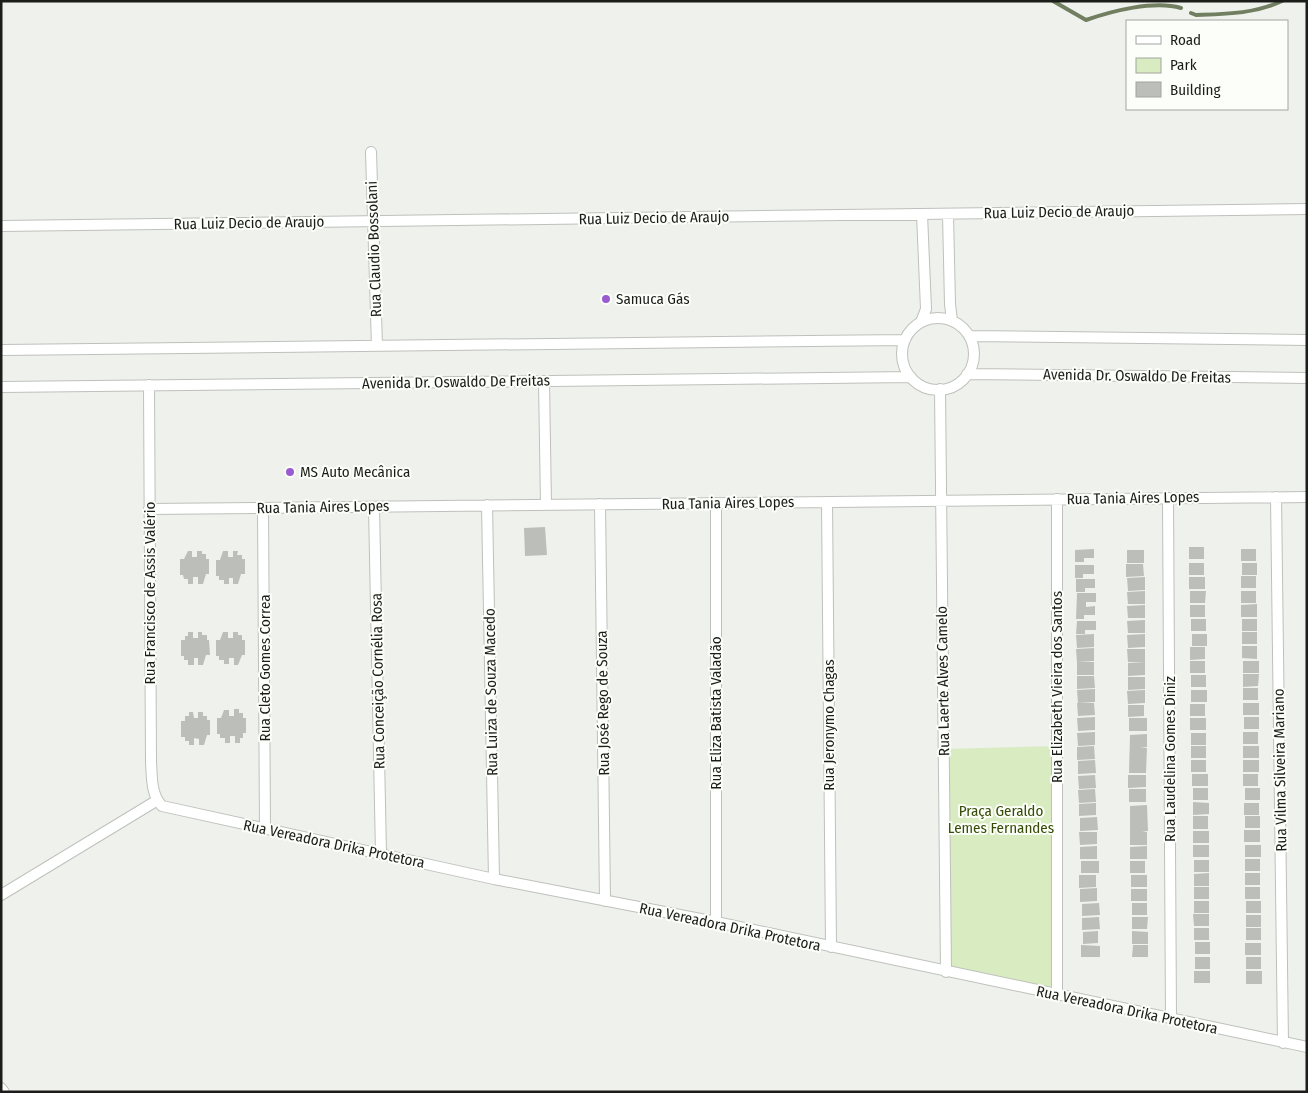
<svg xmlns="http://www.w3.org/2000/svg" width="1308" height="1093" font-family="'Fira Sans Condensed',sans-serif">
<rect width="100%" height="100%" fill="#eff2ec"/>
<path fill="#d9ebc1" d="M1057 746V995L946 972 944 749Z"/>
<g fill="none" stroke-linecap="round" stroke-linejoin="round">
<path stroke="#717e60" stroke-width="4" d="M1053 1 1086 20C1112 11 1154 0 1181 8
M1191 13 1196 15C1226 14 1254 14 1282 1"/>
</g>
<path fill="#bcbfb9" d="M545 527 547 555 525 556 524 528Z
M1189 547H1204V559H1189Z
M1094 549V558H1084V562H1075V550Z
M1241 549H1256V561H1241Z
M1127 550H1144V563H1127Z
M188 551H192V557H197V551H202V554H206V559H209V574H206L203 584H198V577H193V584H188V579H184L183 575H180V559H184Z
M223 551H228V557H233V551H238L237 555H242V559H245V574H241L238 584H233V578H229V584H224V580H219V576H216V560H220Z
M1189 563H1204V575H1189Z
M1242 563H1257V575H1242Z
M1126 564H1143L1144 576 1126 577Z
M1075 565H1094V574H1083V578H1075Z
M1241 576H1256V588H1241Z
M1145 577V590L1128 591 1127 578Z
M1189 577H1205V589H1189Z
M1076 579H1095V588H1085V592H1076Z
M1145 591V604H1128L1127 592Z
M1190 591H1206L1205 603H1190Z
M1241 591H1256V603H1241Z
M1077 593H1096V602H1086V607L1095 606V615H1084V619H1076Z
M1257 604V617H1241V605Z
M1145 605V618H1128L1127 606Z
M1190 605H1205V617H1190Z
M1191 619H1206V631H1191Z
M1242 619H1257V631H1242Z
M1145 620V633H1128L1127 621Z
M1077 621H1096V630H1085V634H1076Z
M188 632H193V638H198V632H202V635H207V640H209L210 655H206L203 665H198V658H194V665H188V660H184V656H181V640H185V636H188Z
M223 632H228V638H233V632H238V635H242V640H245V655H242L238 665H234V658H229V664H224V660H219V656H216V640H220Z
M1242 632H1257V644H1242Z
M1094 634V647L1077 648 1076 635Z
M1145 634V647L1128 648 1127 635Z
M1192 634H1207V646H1192Z
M1242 646H1257V659L1242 658Z
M1190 647H1205V659L1190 660Z
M1094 648V661L1077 662 1076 649Z
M1127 649H1145V662H1128Z
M1190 661H1205V673H1190Z
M1243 661H1259V673H1243Z
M1077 662H1094V675H1077Z
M1145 662V675L1128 676V663Z
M1243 674H1259L1258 686 1243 687Z
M1191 675H1206V687H1191Z
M1077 676H1094L1095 688 1077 689Z
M1128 677H1145V689L1128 690Z
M1243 688H1258V700H1243Z
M1095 689V702L1078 703 1077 690Z
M1145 690V703L1128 704 1127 691Z
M1191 690H1207V702H1191Z
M1077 703H1094L1095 715 1078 716Z
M1243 703H1259V715H1243Z
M1190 704H1205V716H1190Z
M1128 705H1144V716L1128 717Z
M234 709H239V713H243V718H246V733H243V738H240V743H235V736H230V743H225V738H220V734H217V718H221L224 710H229V716H234Z
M189 712H193L194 718H198V712H203V716H207V720H210V735H207L204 745H199V739L194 738V745H189V741H185V737H181V721H185V716H189Z
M1095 717V730L1078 731 1077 718Z
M1244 717H1259V729H1244Z
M1129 718H1147V731H1129Z
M1190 718H1206V730H1190Z
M1095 732V745L1078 746 1077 733Z
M1243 732H1258V744H1243Z
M1191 733H1206V745H1191Z
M1147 734V747H1140L1147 748 1146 773H1129L1130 735Z
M1094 746 1095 759 1077 760V747Z
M1191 746H1206V758H1191Z
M1243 746H1259V758H1243Z
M1095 760 1096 773 1078 774V761Z
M1191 760H1206V772H1191Z
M1243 760H1259V772H1243Z
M1192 774H1208V786H1192Z
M1243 774H1258V786H1243Z
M1095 775 1096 788 1079 789 1078 776Z
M1128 775H1146V787L1128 788Z
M1193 788H1208V800H1193Z
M1245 788H1260V800H1245Z
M1095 789 1096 802 1079 803 1078 790Z
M1129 789H1146V802H1129Z
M1193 802 1209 803V814L1193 815Z
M1096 803V815L1079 816V804Z
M1244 803H1259V815H1244Z
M1147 805 1148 831H1142L1147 832V845H1130V806Z
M1193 816H1208V829H1193Z
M1245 816H1260V828H1245Z
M1097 817 1098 830 1080 831V818Z
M1244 830H1260V842H1244Z
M1193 831H1209V843H1193Z
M1079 832H1097V844L1080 845Z
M1193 845H1209V857H1193Z
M1245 845H1261V857H1245Z
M1097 846V859H1080V847Z
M1147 846V859H1130V847Z
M1245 859H1260V871H1245Z
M1194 860H1209V872H1194Z
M1081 861H1099V873H1081Z
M1130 861H1145V873H1130Z
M1209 873V886H1194V874Z
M1245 873H1260V885H1245Z
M1079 875H1096V887L1079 888Z
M1131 875H1147V887H1131Z
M1194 887H1209V899H1194Z
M1245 887H1260V899H1245Z
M1097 888V901L1080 902V889Z
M1131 889H1147V901H1131Z
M1194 901H1209V913H1194Z
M1246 901H1261V913H1246Z
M1099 903 1100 915 1082 916V904Z
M1132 903H1147V915H1132Z
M1193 914H1209V926H1194Z
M1246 915H1261V927H1246Z
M1099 917 1100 929 1082 930V918Z
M1132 917H1148L1147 929H1132Z
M1194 928H1209V940H1194Z
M1246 928H1261V940H1246Z
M1098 931V943L1083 944V932Z
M1132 931 1148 932V944H1132Z
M1195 942H1210V954H1195Z
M1245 943H1261V955H1245Z
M1081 945 1100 946V957H1081Z
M1133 945H1148V957H1132Z
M1195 957H1210V969H1195Z
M1246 957H1261V969H1246Z
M1194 971H1210V983H1194Z
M1246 971H1262V984H1246Z"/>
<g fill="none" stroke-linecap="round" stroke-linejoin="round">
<g stroke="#bec1bb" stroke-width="12">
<path id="street" d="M371 152 377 346
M948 214 950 304 952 321
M1 226 1307 209
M902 354a36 36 0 1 1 72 0a36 36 0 1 1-72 0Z
M921 322 926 309 922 214
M970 336 1307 340
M1 350 905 340
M967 374 1307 378
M544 381 546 505
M149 385 151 762C152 777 151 795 162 806L494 879 716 922 1307 1047
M1 387 911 377
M940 389 946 972
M1276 497 1283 1043
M1168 498 1171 1019
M827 502 831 947
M600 504 605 901
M487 505 494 879
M374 507 381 854
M263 508 265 829
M149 509 1307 497
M1 895 156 801
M716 922V503
M1057 995V499
M1 1088 4 1092"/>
</g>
<use href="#street" stroke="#fff" stroke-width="10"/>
</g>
<g fill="#9a5ad0" stroke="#fcfff9" stroke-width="2">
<circle cx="606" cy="299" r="5"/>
<circle cx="290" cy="472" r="5"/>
</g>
<g text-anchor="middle" stroke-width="4" stroke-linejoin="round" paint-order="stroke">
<g font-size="15" fill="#1c1d1b" stroke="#fcfff9">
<text transform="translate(1059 212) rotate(-1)" y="5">Rua Luiz Decio de Araujo</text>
<text transform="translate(654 218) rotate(-1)" y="5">Rua Luiz Decio de Araujo</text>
<text transform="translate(249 223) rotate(-1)" y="5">Rua Luiz Decio de Araujo</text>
<text transform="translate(374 249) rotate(-92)" y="5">Rua Claudio Bossolani</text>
<text transform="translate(1137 376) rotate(1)" y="5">Avenida Dr. Oswaldo De Freitas</text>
<text transform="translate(456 382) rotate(-1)" y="5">Avenida Dr. Oswaldo De Freitas</text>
<text transform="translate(1133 498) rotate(-1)" y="5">Rua Tania Aires Lopes</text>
<text transform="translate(728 503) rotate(-1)" y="5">Rua Tania Aires Lopes</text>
<text transform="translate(323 507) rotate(-1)" y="5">Rua Tania Aires Lopes</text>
<text transform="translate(150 593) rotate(-90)" y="5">Rua Francisco de Assis Valério</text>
<text transform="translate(265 668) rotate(-90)" y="5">Rua Cleto Gomes Correa</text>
<text transform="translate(378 681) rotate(-91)" y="5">Rua Conceição Cornélia Rosa</text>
<text transform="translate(943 681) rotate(-91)" y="5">Rua Laerte Alves Camelo</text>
<text transform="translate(1057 687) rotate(-90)" y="5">Rua Elizabeth Vieira dos Santos</text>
<text transform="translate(491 692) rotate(-91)" y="5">Rua Luiza de Souza Macedo</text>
<text transform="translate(603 703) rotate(-91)" y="5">Rua José Rego de Souza</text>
<text transform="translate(716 713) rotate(-90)" y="5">Rua Eliza Batista Valadão</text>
<text transform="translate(829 725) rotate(-90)" y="5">Rua Jeronymo Chagas</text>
<text transform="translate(1170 759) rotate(-90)" y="5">Rua Laudelina Gomes Diniz</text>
<text transform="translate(1280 770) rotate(-91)" y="5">Rua Vilma Silveira Mariano</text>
<text transform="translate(334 844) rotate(12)" y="5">Rua Vereadora Drika Protetora</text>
<text transform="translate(730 927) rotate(12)" y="5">Rua Vereadora Drika Protetora</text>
<text transform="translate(1127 1010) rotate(12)" y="5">Rua Vereadora Drika Protetora</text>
</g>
<g font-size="15" fill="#1c1d1b" stroke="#fcfff9" text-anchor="start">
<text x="616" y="304">Samuca Gás</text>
<text x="300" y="477">MS Auto Mecânica</text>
</g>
<g font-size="15" fill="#364b08" stroke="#fcfff9">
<text x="1001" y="816">Praça Geraldo<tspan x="1001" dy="17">Lemes Fernandes</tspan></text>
</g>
</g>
<rect width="1308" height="1093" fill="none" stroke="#1c1d1b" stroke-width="5"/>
<rect x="1126" y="20" width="162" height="90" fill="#fcfff9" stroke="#a2a5a0"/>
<rect x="1136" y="36" width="25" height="8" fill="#ffffff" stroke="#a2a5a0"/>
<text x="1170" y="45" font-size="15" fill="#1c1d1b">Road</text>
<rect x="1136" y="58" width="25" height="15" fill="#d9ebc1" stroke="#a2a5a0"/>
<text x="1170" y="70" font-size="15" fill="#1c1d1b">Park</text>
<rect x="1136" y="82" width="25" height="15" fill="#bcbfb9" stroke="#a2a5a0"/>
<text x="1170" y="95" font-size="15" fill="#1c1d1b">Building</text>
</svg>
